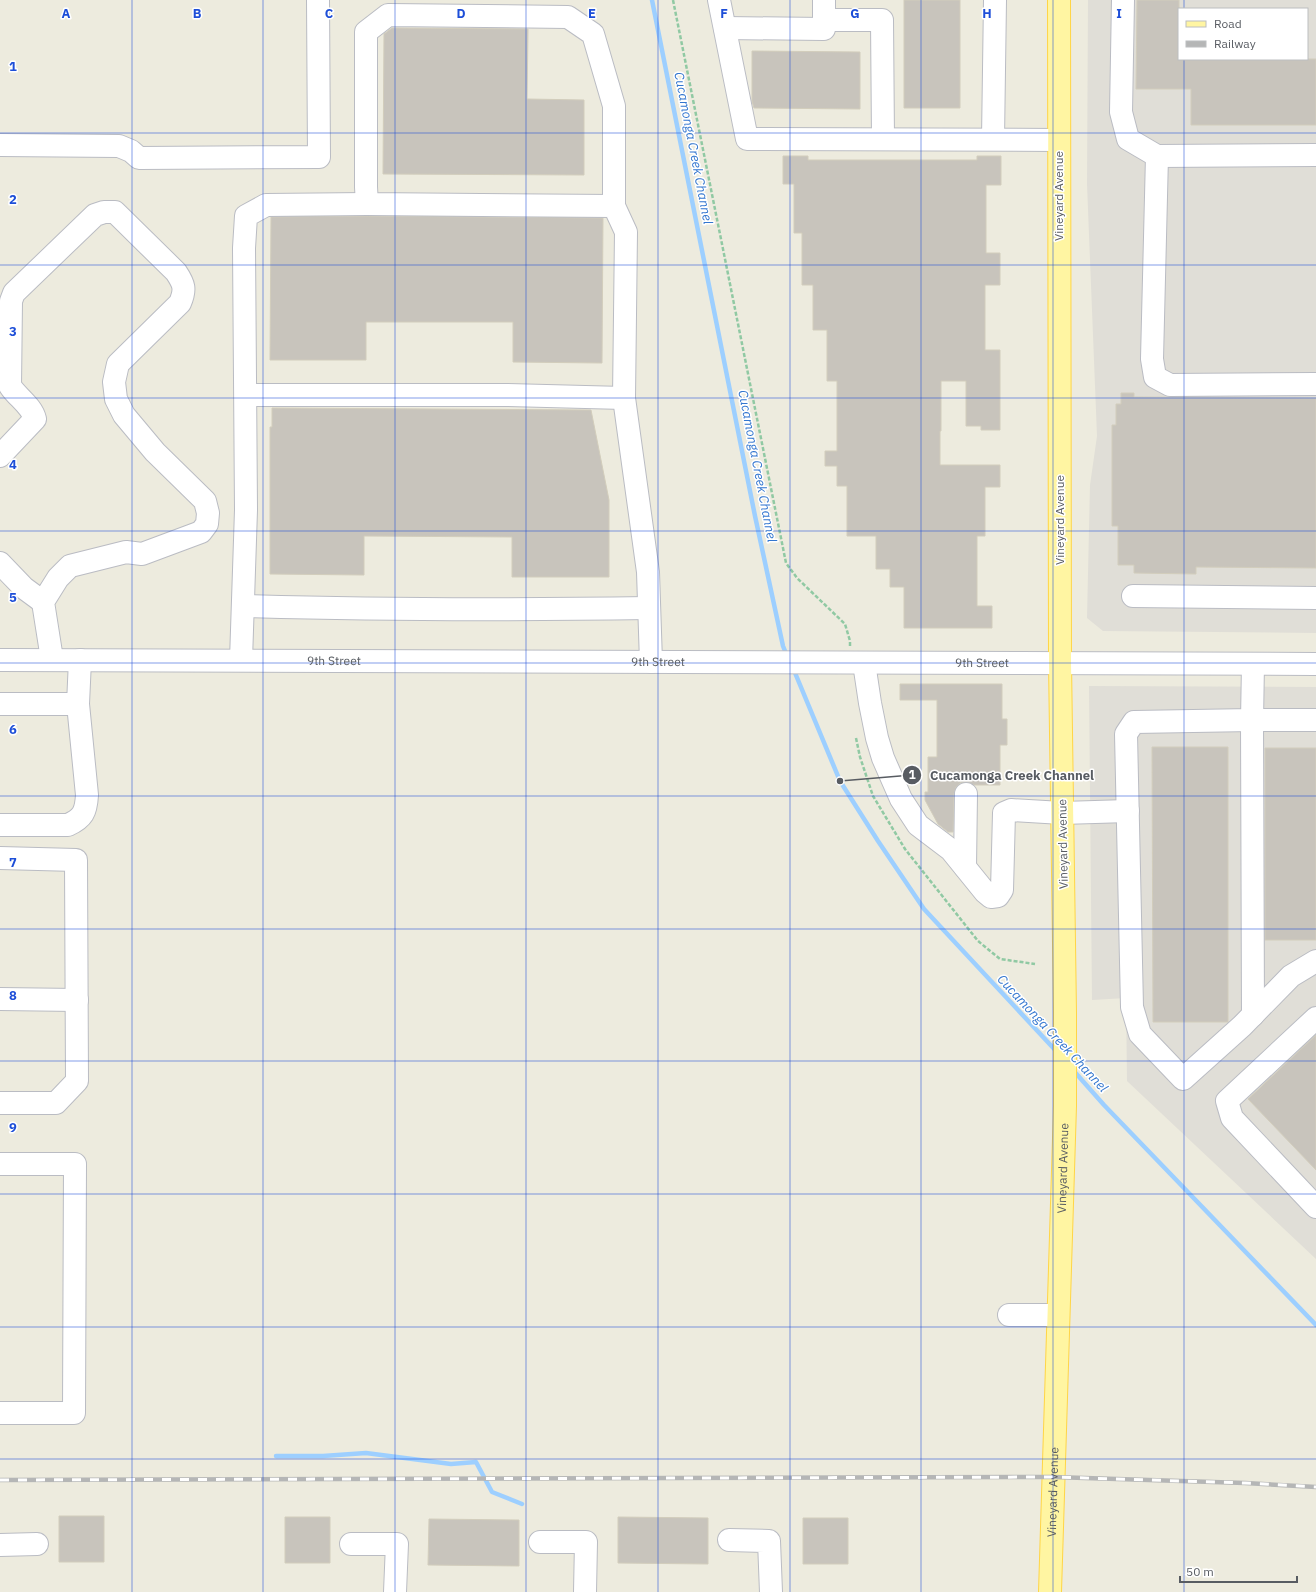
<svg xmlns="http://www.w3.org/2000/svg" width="1316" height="1592" font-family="'IBM Plex Sans',sans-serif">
<rect width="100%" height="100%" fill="#edebde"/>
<path fill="#e0ded7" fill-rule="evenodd" d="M1088 0H1316V633L1103 631 1087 618 1090 485 1097 436 1087 184ZM1179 9H1307V59H1179Z
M1089 686 1316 687V1259L1127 1081 1126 998 1092 1000Z"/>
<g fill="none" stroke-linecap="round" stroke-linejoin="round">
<path stroke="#9dcfff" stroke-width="4.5" d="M652 0 755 516 783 646 787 656
M793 668 840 781 878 841 924 909 1057 1052
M1073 1070 1104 1105 1316 1325
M276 1456H323L366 1453 451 1464 476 1462 492 1492 522 1504"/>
</g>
<path fill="#c8c4bc" stroke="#d2cdbc" d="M904 0H960V108H904Z
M1137 0H1179V59H1316V125H1191V89H1136Z
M392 28 528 29 527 99 584 100V175L383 174 384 34Z
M752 51 860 52V109L754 108 752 101Z
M783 156H808V160H977V156H1001V185H986V253H1000V285H985V350H1000V430H981V426H966V381H941V431H940V465H1000V487H985V536H977V606H992V628H904V587H890V569H876V536H847V486H837V466H825V451H837V381H827V330H813V285H802V233H794V184H783Z
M367 216 603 218 602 363 513 362V322H366V360H270L271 217Z
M1121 393H1134V397L1316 398V568L1196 567V574L1134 573V565H1118V526H1112V425H1116V404H1121Z
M272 408 591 410 609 500V577H512V537L364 536V575L270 574V427H272Z
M900 684H1002V719H1007V745H1000V785H974L966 782 960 783 956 787 954 794 953 832H948L938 824 925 800V792H928V757H937V700H900Z
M1152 747H1228V1022H1153Z
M1265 748H1316V940H1265Z
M1316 1035V1170L1248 1099Z
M59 1516H104V1562H59Z
M285 1517H330V1563H285Z
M618 1517 708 1518V1564L618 1563Z
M803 1518H848V1564H803Z
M429 1519 519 1520V1566L428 1565Z"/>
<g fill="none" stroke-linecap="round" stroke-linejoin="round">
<g stroke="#babcc3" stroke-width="24">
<g id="minor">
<path d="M719 0 747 139 1059 140"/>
<path d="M1123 0 1121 112 1128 139 1157 156 1152 359 1155 377 1170 385 1316 384"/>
<path d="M824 20H882L883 139"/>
<path d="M725 28 824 29V0"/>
<path d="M993 139 995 0"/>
<path d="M0 145 119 146 131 151 139 158 319 157 318 0"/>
<path d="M1157 156 1316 155"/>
<path d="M614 206 367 204 366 187V32L388 15 568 17 593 34 614 106V206L626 232 624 398 648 572 651 662"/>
<path d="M246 395H507L624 398"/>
<path d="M0 456 35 419C32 406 17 397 10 386L11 301 14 293 95 215 104 212H115L176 272C184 284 186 289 180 303L118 364 114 382 116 399 124 415 155 452 205 501 208 513 207 524 201 532 142 554 126 552 70 566 58 578 43 602 52 659"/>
<path d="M0 563 24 588 43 602"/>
<path d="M1133 596 1316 598"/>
<path d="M243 606C379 610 514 610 649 608"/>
<path id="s1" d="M0 660 1316 664"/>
<path d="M241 660 246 510 244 248 246 216 266 205 367 204"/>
<path d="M864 663 870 703 877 738 883 758 901 799 918 825 951 850 985 892 991 897 998 896 1002 890 1004 813 1011 810 1062 813 1128 811"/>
<path d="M1253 664 1252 720 1134 722 1126 734 1132 1007 1140 1034 1183 1079 1242 1026 1291 976 1316 961"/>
<path d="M0 704H78"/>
<path d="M0 825H68C83 818 86 812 87 795L78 704 80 660"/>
<path d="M0 858 76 860 77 1081 56 1103H0"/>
<path d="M965 867 966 794"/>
<path d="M0 999 77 1000"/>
<path d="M1253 1015 1252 720H1316"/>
<path d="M1316 1018 1227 1101 1232 1118 1316 1207"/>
<path d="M0 1164H75L74 1413H0"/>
<path d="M1009 1315H1058"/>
<path d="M729 1540 769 1541 771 1592"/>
<path d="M540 1542H586L585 1592"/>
<path d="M351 1544H397L395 1592"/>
<path d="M0 1545 37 1544"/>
</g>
</g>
<g stroke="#ffd546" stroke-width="24">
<g id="major">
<path id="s2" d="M1050 1592 1065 1106V1013L1060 662 1059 0"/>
</g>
</g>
<path stroke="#90c9a3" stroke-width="2.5" stroke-dasharray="4 2" stroke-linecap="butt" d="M673 0 786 563 797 578 845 624 850 641V646
M856 738 860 757 873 796 905 849 978 941 1000 959 1035 964"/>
<use href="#minor" stroke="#fff" stroke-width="22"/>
<use href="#major" stroke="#fff5a2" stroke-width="22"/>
<g stroke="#b5b6b6" stroke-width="4.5">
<path id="rail" d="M0 1480 1053 1477 1245 1483 1316 1487"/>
</g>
<use href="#rail" stroke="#fff" stroke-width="3" stroke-dasharray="9" stroke-linecap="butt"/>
</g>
<path fill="none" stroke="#1d4ed8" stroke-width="1" stroke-opacity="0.55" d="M132 0V1592M263 0V1592M395 0V1592M526 0V1592M658 0V1592M790 0V1592M921 0V1592M1053 0V1592M1184 0V9M1184 59V1592M0 133H1316M0 265H1316M0 398H1316M0 531H1316M0 663H1316M0 796H1316M0 929H1316M0 1061H1316M0 1194H1316M0 1327H1316M0 1459H1316"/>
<g text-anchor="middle" stroke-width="3" stroke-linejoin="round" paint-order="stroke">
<g font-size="12" fill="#585c62" stroke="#fff">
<text transform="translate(1059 196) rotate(-90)" y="4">Vineyard Avenue</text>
<text transform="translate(1060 520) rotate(-90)" y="4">Vineyard Avenue</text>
<text dy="4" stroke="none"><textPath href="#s1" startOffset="334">9th Street</textPath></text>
<text dy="4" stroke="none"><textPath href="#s1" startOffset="658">9th Street</textPath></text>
<text dy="4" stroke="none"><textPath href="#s1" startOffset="982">9th Street</textPath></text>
<text transform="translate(1063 844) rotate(-91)" y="4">Vineyard Avenue</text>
<text dy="4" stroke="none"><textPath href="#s2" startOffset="424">Vineyard Avenue</textPath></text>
<text dy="4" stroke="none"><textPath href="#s2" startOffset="100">Vineyard Avenue</textPath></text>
</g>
<g font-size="13" font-style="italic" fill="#3376cf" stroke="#fff">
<text transform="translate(694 148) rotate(79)" y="5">Cucamonga Creek Channel</text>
<text transform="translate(758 466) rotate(79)" y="5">Cucamonga Creek Channel</text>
<text transform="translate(1053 1033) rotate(47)" y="5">Cucamonga Creek Channel</text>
</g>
</g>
<g font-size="13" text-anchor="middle" font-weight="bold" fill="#1d4ed8" stroke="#fff" stroke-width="3" stroke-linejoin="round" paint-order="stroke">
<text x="66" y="18">A</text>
<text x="197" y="18">B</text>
<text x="329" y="18">C</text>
<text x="461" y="18">D</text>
<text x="592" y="18">E</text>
<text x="724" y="18">F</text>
<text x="855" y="18">G</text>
<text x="987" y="18">H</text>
<text x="1119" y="18">I</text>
<text x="13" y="71">1</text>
<text x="13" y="204">2</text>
<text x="13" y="336">3</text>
<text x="13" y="469">4</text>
<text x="13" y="602">5</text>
<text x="13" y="734">6</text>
<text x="13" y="867">7</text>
<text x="13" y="1000">8</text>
<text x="13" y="1132">9</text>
</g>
<path fill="none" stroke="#585c62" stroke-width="1.5" d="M840 781L912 775"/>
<g fill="#585c62" stroke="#fff" stroke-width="1.5">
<circle cx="840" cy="781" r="4"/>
<circle cx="912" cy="775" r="10"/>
</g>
<g font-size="12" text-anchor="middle" font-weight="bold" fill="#fff">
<text x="912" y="779">1</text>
</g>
<g font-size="13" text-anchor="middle" font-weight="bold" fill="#585c62" stroke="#fff" stroke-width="3" stroke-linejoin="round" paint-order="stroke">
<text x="1012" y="780">Cucamonga Creek Channel</text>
</g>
<rect x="1178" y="8" width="130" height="52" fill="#ffffff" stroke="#bcbec0"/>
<rect x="1186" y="21" width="20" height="6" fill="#fff5a2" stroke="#bcbec0"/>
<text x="1214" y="28" font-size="12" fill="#585c62">Road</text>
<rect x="1186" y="41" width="20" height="6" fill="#b5b6b6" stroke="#bcbec0"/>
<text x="1214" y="48" font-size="12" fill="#585c62">Railway</text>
<path d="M1180 1576v6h117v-6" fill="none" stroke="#585c62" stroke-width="2"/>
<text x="1186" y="1576" font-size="12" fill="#585c62" stroke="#ffffff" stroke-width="3" paint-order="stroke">50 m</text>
</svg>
